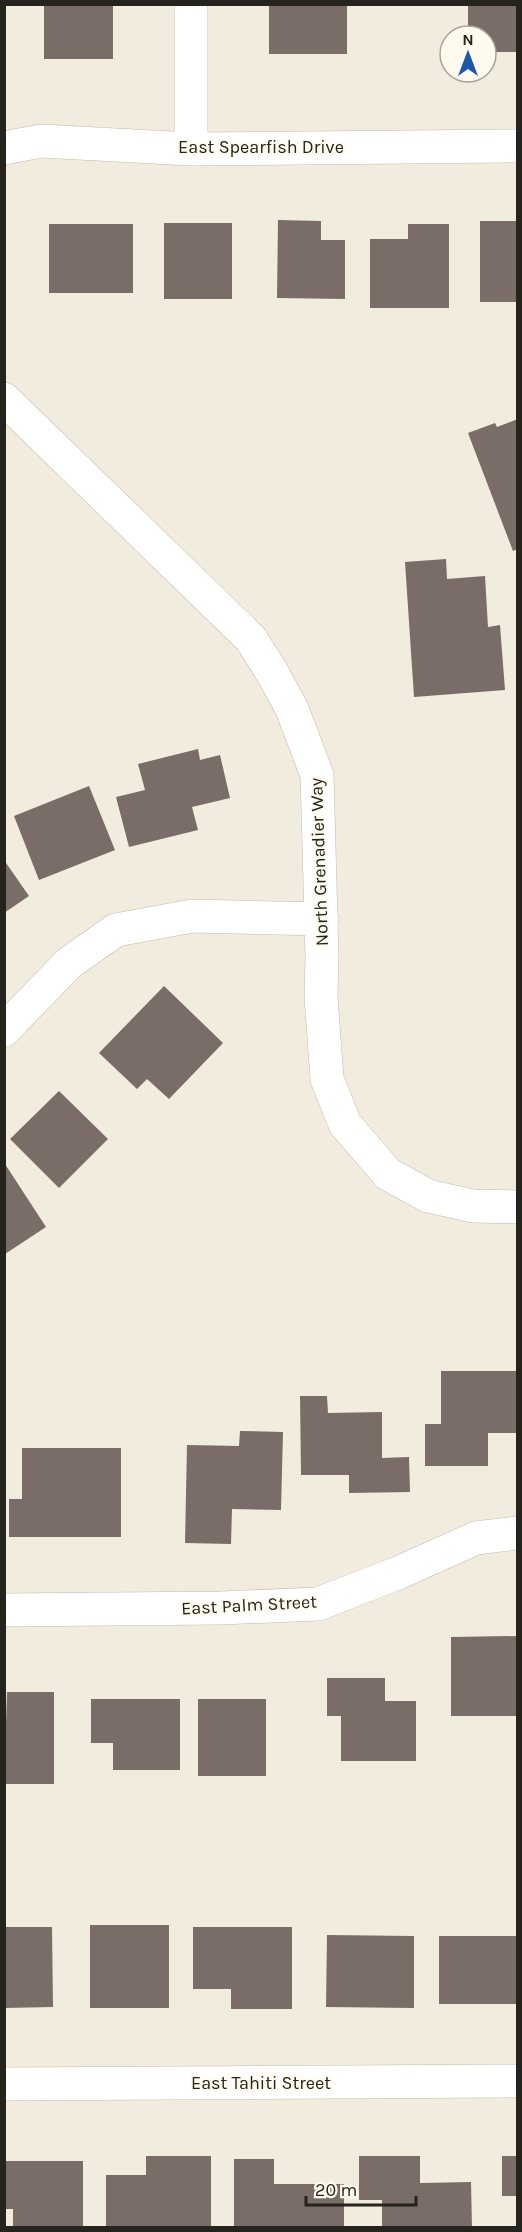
<svg xmlns="http://www.w3.org/2000/svg" width="522" height="2232" font-family="Karla,sans-serif">
<rect width="100%" height="100%" fill="#f2ecde"/>
<path fill="#7a6c67" d="M44 4H113V59H44Z
M269 4H347V54H269Z
M468 4H518V52H486V36H468Z
M278 220 321 221V240H345V299L277 298Z
M480 221H518V302H480Z
M164 223H232V299H164Z
M49 224H133V293H49Z
M408 224H449V308H370V239H408Z
M518 419V549L513 551 468 433 495 423 497 427Z
M446 559 447 579 485 576 488 627 500 625 505 690 414 697 405 562Z
M198 749 200 760 220 755 230 798 192 807 198 830 129 847 116 797 145 790 138 764Z
M89 786 115 850 39 880 14 816Z
M4 860 29 896 4 913Z
M164 986 223 1043 169 1099 147 1079 137 1089 99 1053Z
M59 1091 108 1139 59 1188 10 1139Z
M5 1164 46 1227 5 1254Z
M441 1371H518V1433H488V1466H425V1424H441Z
M300 1396H327L328 1413 382 1412V1458L409 1457 410 1492 349 1493V1475H301Z
M240 1431 283 1432 281 1510 232 1509 231 1544 185 1543 187 1445 239 1446Z
M22 1448H121V1537H9V1499H22Z
M518 1636V1716H451V1637Z
M327 1678H385V1701H416V1761H341V1716H327Z
M7 1692H54V1784H4Z
M91 1699H180V1770H113V1743H91Z
M198 1699H266V1776H198Z
M90 1925H169V2008H90Z
M4 1927H52L53 2007 4 2008Z
M193 1927H292V2009H231V1989H193Z
M327 1935 414 1936V2008L326 2007Z
M439 1936H518V2004H439Z
M146 2156H211V2228H106V2175H146Z
M359 2156H420V2183L471 2182 472 2228H382V2200H359Z
M502 2156H518V2196H502Z
M234 2159H274V2184H344V2228H234Z
M4 2161H83V2228H13V2209H4Z"/>
<g fill="none" stroke-linecap="round" stroke-linejoin="round">
<g stroke="#c1bbae" stroke-width="34">
<path id="street" d="M191 4V149
M4 148 41 141 191 149 518 146
M4 1030 69 963 116 930 192 916 322 919
M4 1610 221 1608 318 1604 398 1573 476 1538 518 1533
M4 2084 518 2081"/>
</g>
<g stroke="#c1bbae" stroke-width="34">
<path id="secondary" d="M4 399 251 639 273 674 292 709 317 775 322 956 321 997 327 1079 345 1124 388 1174 428 1196 473 1206 518 1207"/>
</g>
<use href="#street" stroke="#fff" stroke-width="33"/>
<use href="#secondary" stroke="#fff" stroke-width="33"/>
</g>
<g text-anchor="middle" stroke-width="4.5" stroke-linejoin="round" paint-order="stroke">
<g font-size="18" fill="#25231e" stroke="#fffaee">
<text x="261" y="153">East Spearfish Drive</text>
<text transform="translate(319 862) rotate(-92)" y="6">North Grenadier Way</text>
<text transform="translate(249 1605) rotate(-3)" y="6">East Palm Street</text>
<text x="261" y="2089">East Tahiti Street</text>
</g>
</g>
<rect width="522" height="2232" fill="none" stroke="#25231e" stroke-width="12"/>
<g transform="translate(468 54)"><circle r="28" fill="#fffaee" stroke="#a8a49b" stroke-width="1.5"/>
<path d="M0-4.5L10 22L0 15L-10 22Z" fill="#1b58a9"/>
<text y="-9" font-size="16" font-weight="bold" text-anchor="middle" fill="#25231e">N</text>
</g>
<path d="M306 2196v9h110v-9" fill="none" stroke="#25231e" stroke-width="3"/>
<text x="315" y="2196" font-size="18" fill="#25231e" stroke="#fffaee" stroke-width="4.5" paint-order="stroke">20 m</text>
</svg>
